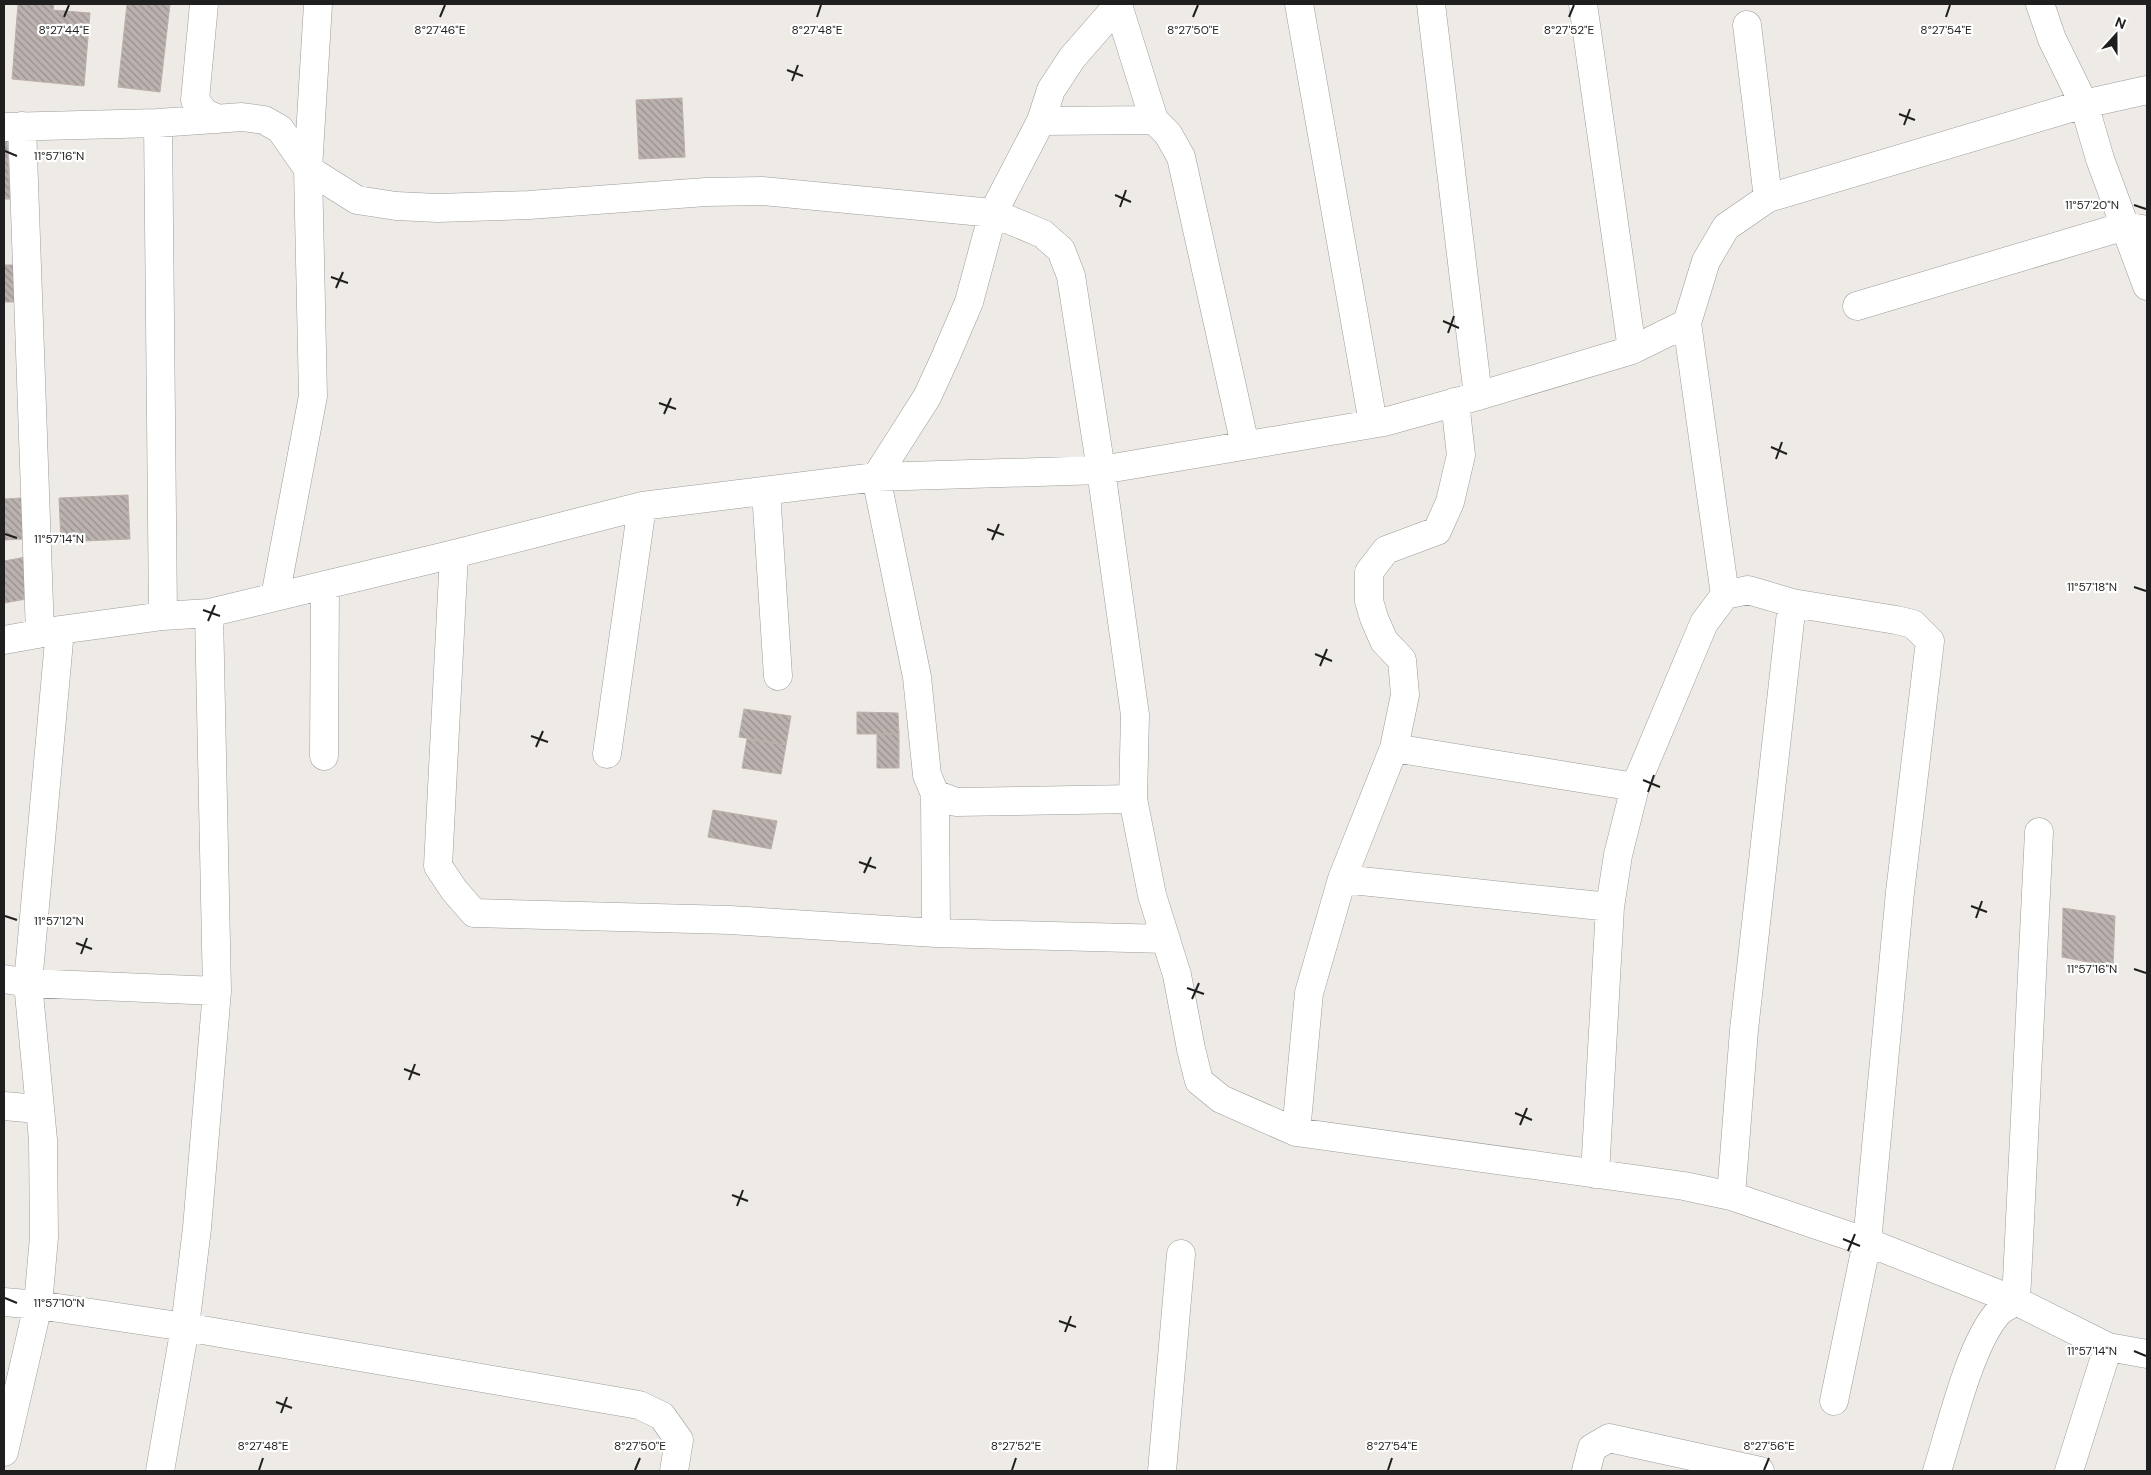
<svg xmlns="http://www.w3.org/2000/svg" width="2151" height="1475" font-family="'DM Sans',sans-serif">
<defs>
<pattern id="building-back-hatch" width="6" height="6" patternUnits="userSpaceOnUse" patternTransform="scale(1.25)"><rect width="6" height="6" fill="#bbb2af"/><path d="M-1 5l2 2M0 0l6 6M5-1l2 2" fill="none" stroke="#97908e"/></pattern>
</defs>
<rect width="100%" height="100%" fill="#eeeae6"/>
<path fill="url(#building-back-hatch)" stroke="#beafaa" d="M18 4H54L53 10 90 13 84 86 12 79Z
M127 4H170L160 92 118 87Z
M682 98 685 157 639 159 636 100Z
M4 139H7L10 199H4Z
M4 265H19L20 302H4Z
M128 495 130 539 61 542 59 498Z
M22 498 24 539 4 540V499Z
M26 557 32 598 4 603V561Z
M744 709 791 716 786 745 739 737Z
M857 712 898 713 899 734H857Z
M877 734H899V768H877Z
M747 739 786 745 781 774 742 768Z
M713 810 777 821 771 849 708 837Z
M2063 908 2115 916 2113 967 2062 957Z"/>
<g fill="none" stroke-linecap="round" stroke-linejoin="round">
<g stroke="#9c9c9c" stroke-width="29">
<path id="minor" d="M204 4 195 100 205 113 219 119
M1119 4 1072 58 1051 90 1041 121 993 213 969 302 945 358 927 397 876 477 917 677 927 775 935 794 956 802 1133 799
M1299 4 1373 423
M1431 4 1478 396
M1583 4 1632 350
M2040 4 2052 39 2084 104 2100 159 2147 286
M1118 5 1154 120 1168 134 1181 157 1245 445
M1747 25 1768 198
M1041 121 1154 120
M158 123 163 616
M22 126 40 633
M4 127 158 123 242 117 264 120 280 129 308 169 357 200 396 206 438 208 529 205 706 192 762 191 993 213 1043 234 1061 250 1071 276 1101 470 1135 715 1133 799 1152 895 1177 975 1191 1049 1199 1081 1221 1099 1296 1132 1684 1186 1731 1196 1867 1242 2016 1301 2108 1347 2147 1354
M1857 306 2125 226 2147 230
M1687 323 1725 595
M766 491 778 676
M454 554 438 866 454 890 474 913 730 920 936 933 1166 939
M275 597 313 396 308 169 318 4
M1792 603 1896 620 1913 624 1930 641 1900 892 1867 1242 1834 1401
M4 640 60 630 163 616 209 613 454 554 642 506 876 477 1101 470 1384 422 1478 396 1632 350 1687 323 1706 261 1726 227 1768 198 2084 104 2147 90
M1394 748 1635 787
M607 754 642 506
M324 756 325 585
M935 794 936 933
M1342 879 1610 907
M4 979 28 983 217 991
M4 1106 38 1109
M1296 1132 1309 993 1342 879 1394 748 1405 695 1402 660 1384 641 1374 618 1369 601V572L1386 550 1437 531 1450 502 1461 455 1455 402
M1595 1174 1610 907 1618 855 1635 787 1704 623 1725 595 1748 590 1792 603 1744 1030 1731 1196
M4 1302 38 1305 185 1327 639 1405 662 1416 679 1440 674 1471
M4 1452 38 1305 44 1237 43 1140 28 983 60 630
M160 1471 185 1327 197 1228 217 991 209 613
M1162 1471 1181 1254
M1586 1471 1592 1448 1609 1438 1760 1471
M1937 1471C1951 1428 1969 1347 1997 1314 2002 1308 2010 1305 2016 1301L2039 832
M2069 1471 2108 1347"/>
</g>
<use href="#minor" stroke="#fff" stroke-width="28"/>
</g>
<path fill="none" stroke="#1f1f1f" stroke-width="2" d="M64 17 69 5M440 17 445 5M817 17 821 5M1193 17 1198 5M1569 17 1574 5M1946 17 1950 5M787 70 803 76M792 81 798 65M1899 114 1915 120M1904 125 1910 109M5 151 17 156M1115 195 1131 202M2134 205 2146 209M1120 207 1126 190M331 277 348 283M336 288 343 272M1443 321 1459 328M1448 333 1454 316M659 403 676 409M664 414 671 398M1771 447 1787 454M1776 459 1782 442M987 529 1004 535M5 534 17 538M992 540 999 524M2134 587 2146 591M203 610 220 616M208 621 215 605M1315 654 1332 661M1320 666 1327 649M531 736 548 742M536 747 543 731M1643 780 1660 787M1648 792 1654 775M859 862 876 868M864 873 871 857M1971 906 1987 912M5 916 17 920M1976 918 1982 901M76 943 92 949M81 954 87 938M2134 969 2146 973M1187 988 1204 994M1192 999 1199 983M404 1069 420 1075M409 1080 415 1064M1515 1113 1532 1120M1520 1125 1527 1108M732 1195 748 1201M737 1206 743 1190M1843 1239 1860 1246M1848 1251 1855 1234M5 1298 17 1303M1059 1321 1076 1327M1065 1332 1071 1316M2134 1351 2146 1356M276 1402 292 1408M281 1413 287 1397M259 1470 263 1458M635 1470 640 1458M1012 1470 1016 1458M1388 1470 1392 1458M1764 1470 1769 1458"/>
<g font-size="12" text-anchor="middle" fill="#1f1f1f" stroke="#fff" stroke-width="4.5" stroke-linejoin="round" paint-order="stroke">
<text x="64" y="34">8°27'44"E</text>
<text x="440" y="34">8°27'46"E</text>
<text x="817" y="34">8°27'48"E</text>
<text x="1193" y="34">8°27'50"E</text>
<text x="1569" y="34">8°27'52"E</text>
<text x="1946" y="34">8°27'54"E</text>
<text x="59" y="160">11°57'16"N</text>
<text x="2092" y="209">11°57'20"N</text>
<text x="59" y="543">11°57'14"N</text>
<text x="2092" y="591">11°57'18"N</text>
<text x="59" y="925">11°57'12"N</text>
<text x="2092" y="973">11°57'16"N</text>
<text x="59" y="1307">11°57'10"N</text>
<text x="2092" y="1355">11°57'14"N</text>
<text x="263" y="1450">8°27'48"E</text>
<text x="640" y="1450">8°27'50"E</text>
<text x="1016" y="1450">8°27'52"E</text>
<text x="1392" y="1450">8°27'54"E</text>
<text x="1769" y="1450">8°27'56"E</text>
</g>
<rect width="2151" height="1475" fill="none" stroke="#1f1f1f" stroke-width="10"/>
<g transform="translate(2116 35) rotate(21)" stroke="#ffffff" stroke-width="4" paint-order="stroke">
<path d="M0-4L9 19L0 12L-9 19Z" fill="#1f1f1f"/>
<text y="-8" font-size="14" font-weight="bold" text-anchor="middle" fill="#1f1f1f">N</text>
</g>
</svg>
